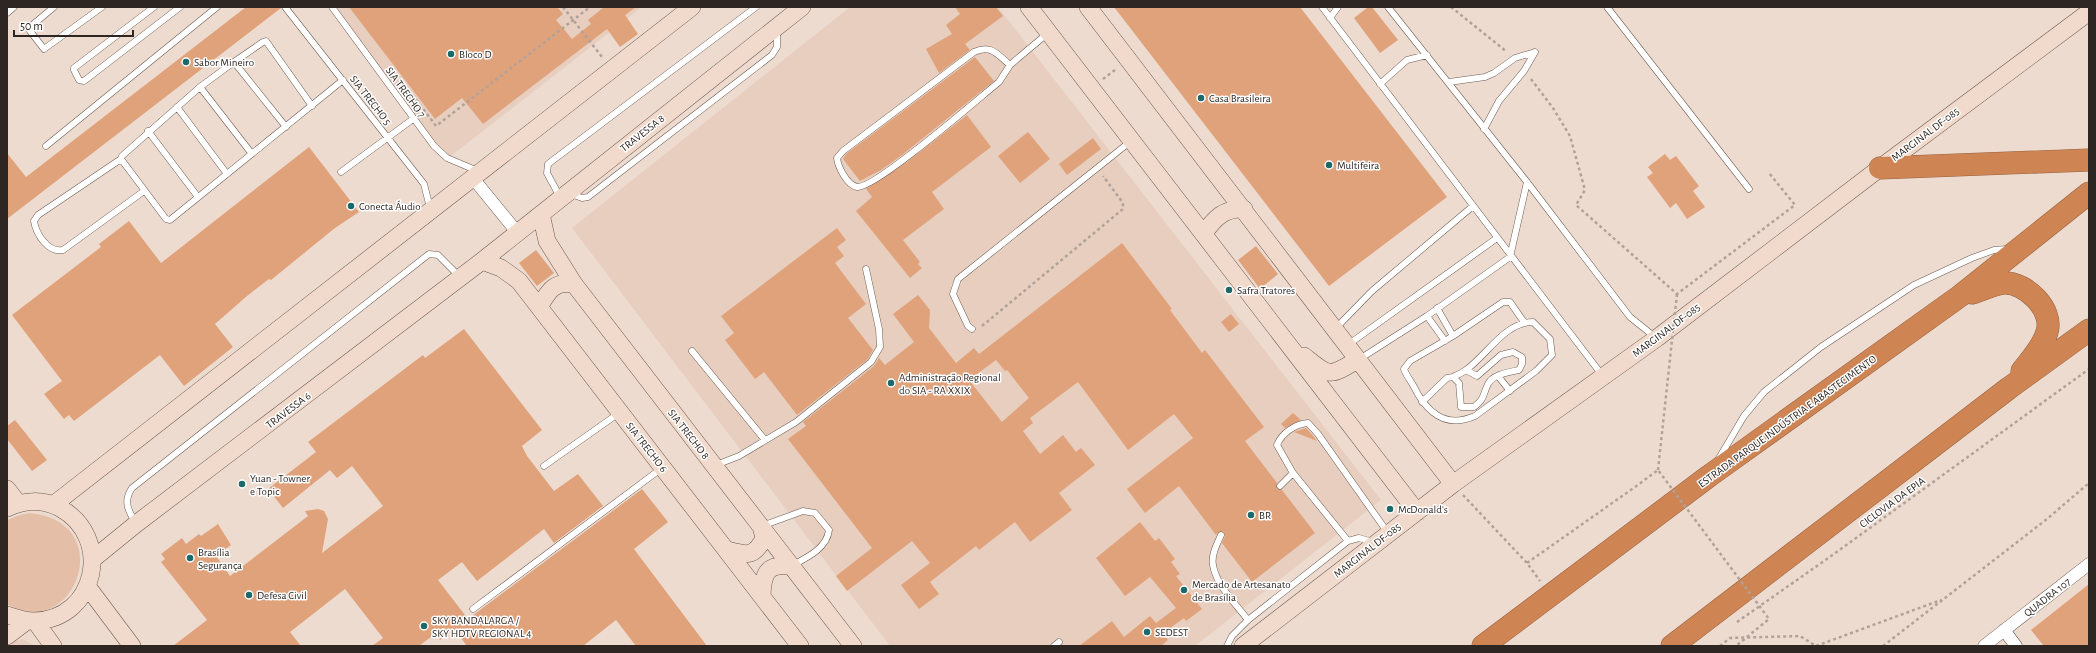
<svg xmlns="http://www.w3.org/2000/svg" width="2096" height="653" font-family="'Alegreya Sans',sans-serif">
<rect width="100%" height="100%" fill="#eedbd0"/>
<path fill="#e7cebf" d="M331 7H642L447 159Z
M850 7H998L1381 500 1195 646H890L572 228Z
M23 639 35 646H8L12 642Z"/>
<path fill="#e5bea7" d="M30 513C120 522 74 644 7 604V520L20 515Z"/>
<path fill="#e0a27b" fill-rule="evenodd" d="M246 7 281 8 7 219V153L26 177Z
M349 7H557L563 14 556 20 572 39 591 24 588 20 604 7H636L625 15 638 34 620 47 607 29 483 124 462 98 435 119Z
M955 7H996L1003 16 965 44 970 50 939 73 926 49 952 34 946 25 960 14Z
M1114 7H1300L1447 197 1329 286Z
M1368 7H1372L1398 40 1380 53 1354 18Z
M975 57 994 81 902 155 881 170 860 181 843 159 846 154Z
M967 115 991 147 932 192 944 209 903 240 920 262 918 264 922 268 910 278 856 211 872 197 866 189 907 162Z
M1028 132 1050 159 1020 183 998 156Z
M1093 138 1101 149 1067 175 1059 164Z
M309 147 359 212 335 228 271 280 269 279 247 296 215 324 233 347 184 386 160 355 74 421 69 415 64 419 44 394 62 381 12 315 101 247 99 244 129 221 161 263Z
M1665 154 1670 160 1676 156 1699 186 1693 191 1705 207 1687 219 1676 203 1670 208 1647 177 1653 173 1648 167Z
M837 228 846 240 837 247 844 256 835 263 866 304 848 318 873 350 868 359 797 415 764 372 755 379 725 340 734 333 721 316Z
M1122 243 1172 309 1170 310 1202 353 1205 350 1264 427 1245 441 1277 483V489L1282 490 1315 533 1252 582 1222 543 1225 536 1224 532 1220 531 1216 535 1179 486 1145 513 1127 489 1193 438 1174 414 1128 450 1078 382 1030 418 1033 423 1023 431 1040 454 1063 435 1076 452 1081 448 1095 465 1059 493 1072 510 1030 542 1015 522 979 550 976 546 930 582 939 594 919 609 901 585 930 563 912 541 847 591 836 576 872 548 788 439 806 426 803 422 874 366 879 358 885 365 914 342 893 314 918 295 930 310 929 328 956 363 974 348 979 354ZM996 360 1005 371 1007 370 1029 398 1002 422 969 380Z
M1256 246 1278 274 1260 289 1238 260Z
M536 250 554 273 537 286 519 263Z
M1231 314 1239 324 1229 332 1221 322Z
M464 329 542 430 522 446 527 456 554 491 578 474 603 506 554 543 544 529 477 581 462 562 438 580 468 619 642 489 668 522 634 549 707 646H636L616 620 583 646H467L454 629 440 640 435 634 419 646H372L383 638 345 589 290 632 301 646H173L207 620 161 562 165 559 161 554 182 538 186 544 199 534 201 536 218 524 231 545 216 556 230 576 308 516 305 511 318 509 324 511 328 519 322 553 383 506 352 466 337 478 330 470 283 508 268 489 316 452 308 442 423 355 425 358Z
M1293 413 1301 420 1285 428 1281 424Z
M15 420 47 460 32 471 7 439V426Z
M1306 428 1314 437 1317 441 1294 432Z
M1140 522 1155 541 1159 538 1175 559 1171 562 1180 574 1176 576 1202 609 1186 621 1184 618 1163 633 1168 640 1161 646H1079L1112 621 1124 637 1150 616 1156 623 1176 608 1150 577 1125 596 1096 558Z
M2089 584V646H2044L2031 630Z"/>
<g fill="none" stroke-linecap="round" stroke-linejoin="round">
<g stroke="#6b5b51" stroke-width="7">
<path id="lane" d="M54 7 30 27V31L44 49 102 7
M154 7 74 68V70L79 80 84 81 180 7
M285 7 424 184 430 208
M332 7 434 146 447 158 478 171
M1322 7 1602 375
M1388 7 1527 182 1630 317 1655 337
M1607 7 1749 189
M7 13 14 7
M1330 18 1338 7
M234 62 263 42 266 41 312 106
M1010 65C997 54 991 44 974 52L843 151 837 158C838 167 847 185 857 187 875 189 979 98 999 82L1010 65 1048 33
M1449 82 1485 77 1494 73 1515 58 1535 52
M1380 84 1407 60 1427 55
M200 87 234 62 286 127
M177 107 227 174
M1484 129 1499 101 1524 71 1535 52
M148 131 198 197
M46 146 217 7
M252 154 200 87 122 156 121 159 166 219 170 220 343 80
M121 159 38 215 34 221C36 234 48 253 63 250L144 191
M341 172 413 119
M571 194 582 198 588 197 772 55 777 47V31
M560 197 547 173 548 164 756 7
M1437 308 1453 336
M1427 316 1445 341
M972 329 968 326 953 294 958 279 1131 141
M1335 329 1372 291 1473 206
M1349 344 1497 238
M692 351 765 440
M1358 360 1427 316 1510 257 1527 182
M1498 376 1510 391
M1453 377C1457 375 1462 373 1466 370 1487 355 1505 322 1533 322L1550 339 1552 355 1536 371 1475 416C1445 429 1426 412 1413 385 1410 380 1406 375 1404 369L1410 361 1453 336 1503 302H1510L1524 322
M1422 402 1447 378 1453 377 1459 383 1461 407H1474C1486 397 1482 396 1488 384 1493 374 1510 372 1519 370L1522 364V357L1513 352 1501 355 1477 376 1466 370
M1718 460 1744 416 1764 392 1821 347 1914 285 1972 258 1994 250 2007 249
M716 465 739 456 796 422 871 362 880 347 879 329 866 269
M544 466 619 413
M1280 486 1293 473
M136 523C128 511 123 501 132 488L429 254 438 255 459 276
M762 526 803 511 815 513 829 530C827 548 808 557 793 565
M1221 535C1217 544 1211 555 1213 565 1216 585 1236 604 1248 620
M1348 541 1293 473 1277 445C1282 433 1295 424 1308 423L1318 434 1388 533
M473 609 662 468
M1054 646 1059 642
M1227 646 1232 636 1248 620 1348 541 1359 538 1373 542"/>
</g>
<g stroke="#6b5b51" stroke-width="13">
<path id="street" d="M472 177 517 232
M2004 630 2016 646
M1984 646 2089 564"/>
</g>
<g stroke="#6b5b51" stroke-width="18">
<path id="secondary" d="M1029 7C1159 175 1287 344 1417 512
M1088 7 1453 484
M541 214 547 241 574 284 853 646
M1204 233C1215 218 1224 208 1244 209
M482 261 501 268 519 281 800 646
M539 307C549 291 553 281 574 284
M1304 356C1329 376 1328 378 1357 360
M7 489 18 503
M53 505 692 7
M7 508C24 500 43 499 60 508 114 538 96 620 34 621 25 621 16 618 7 615
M727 550C746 555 754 558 764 538L761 526
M93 559 136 524 482 261 802 7
M87 586 132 646
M762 595C763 573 767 563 792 566
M35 621 53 646
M7 636 27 621
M1243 646 1453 484 1657 338 1880 168 2089 12"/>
</g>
<g stroke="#966342" stroke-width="23">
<path id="highway" d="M1880 168 2089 160
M1972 293C1982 290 1994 284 2004 283 2026 282 2054 310 2047 332 2043 347 2031 359 2022 371
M1483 646 1709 476 1960 296 2089 193
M1672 646 2009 388 2089 330"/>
</g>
<path stroke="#b1a299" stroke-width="2.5" stroke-dasharray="3 3" stroke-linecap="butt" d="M563 7 602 57
M1451 7 1507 52
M1103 79 1115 70
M1531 79 1553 108 1570 136 1585 190 1576 205 1677 294 1795 205 1769 173
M409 90 436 126 590 7
M982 326 1123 209V203L1103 176
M1463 495 1527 563 1540 581
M1527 563 1635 487
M1737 622 1834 554 2089 369
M1720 646 1730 638 1800 636 1816 646 1941 600
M1883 646 2047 519 2089 483"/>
<use href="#lane" stroke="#fff" stroke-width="6"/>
<use href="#street" stroke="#fff" stroke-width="12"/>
<use href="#secondary" stroke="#f1dacb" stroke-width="17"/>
<use href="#highway" stroke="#cf8453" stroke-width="22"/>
<path stroke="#b1a299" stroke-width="2.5" stroke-dasharray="3 3" stroke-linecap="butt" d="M1658 470 1677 294
M1635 487 1658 470 1769 619 1736 646"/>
</g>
<g fill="#1c6969" stroke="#fff" stroke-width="1.5">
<circle cx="451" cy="54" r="4"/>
<circle cx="186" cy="62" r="4"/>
<circle cx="1201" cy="98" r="4"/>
<circle cx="1329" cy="165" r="4"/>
<circle cx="351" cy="206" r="4"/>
<circle cx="1229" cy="290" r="4"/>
<circle cx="891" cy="383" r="4"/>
<circle cx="242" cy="484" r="4"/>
<circle cx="1390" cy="509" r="4"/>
<circle cx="1251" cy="515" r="4"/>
<circle cx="190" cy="558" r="4"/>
<circle cx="1184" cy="590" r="4"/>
<circle cx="249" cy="595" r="4"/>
<circle cx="424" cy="626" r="4"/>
<circle cx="1147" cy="632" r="4"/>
</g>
<g text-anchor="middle" stroke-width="3" stroke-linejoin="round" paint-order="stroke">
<g font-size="11" fill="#2d2622" stroke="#fff" text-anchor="start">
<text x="459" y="58">Bloco D</text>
<text x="194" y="66">Sabor Mineiro</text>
<text x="1209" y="102">Casa Brasileira</text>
<text x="1337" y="169">Multifeira</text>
<text x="359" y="210">Conecta Áudio</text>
<text x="1237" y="294">Safra Tratores</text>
<text x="899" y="381">Administração Regional<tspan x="899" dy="13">do SIA - RA XXIX</tspan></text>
<text x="250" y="482">Yuan - Towner<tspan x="250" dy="13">e Topic</tspan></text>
<text x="1398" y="513">McDonald's</text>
<text x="1259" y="519">BR</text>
<text x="198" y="556">Brasília<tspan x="198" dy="13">Segurança</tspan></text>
<text x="1192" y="588">Mercado de Artesanato<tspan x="1192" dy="13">de Brasília</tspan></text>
<text x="257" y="599">Defesa Civil</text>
<text x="432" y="624">SKY BANDALARGA /<tspan x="432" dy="13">SKY HDTV REGIONAL 4</tspan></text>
<text x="1155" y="636">SEDEST</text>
</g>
<g font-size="11" fill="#2d2622" stroke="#fff">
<text transform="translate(406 92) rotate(54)" y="4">SIA TRECHO 7</text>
<text transform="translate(371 100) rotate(52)" y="4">SIA TRECHO 5</text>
<text transform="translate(642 133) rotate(-38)" y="4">TRAVESSA 8</text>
<text transform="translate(1925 134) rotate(-37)" y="4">MARGINAL DF-085</text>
<text transform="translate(1666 330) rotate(-37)" y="4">MARGINAL DF-085</text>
<text transform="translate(288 410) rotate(-37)" y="4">TRAVESSA 6</text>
<text transform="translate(1787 421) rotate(-36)" y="4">ESTRADA PARQUE INDÚSTRIA E ABASTECIMENTO</text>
<text transform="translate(689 434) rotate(52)" y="4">SIA TRECHO 8</text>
<text transform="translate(647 447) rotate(52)" y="4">SIA TRECHO 6</text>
<text transform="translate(1892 502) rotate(-36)" y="4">CICLOVIA DA EPIA</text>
<text transform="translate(1367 550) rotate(-38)" y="4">MARGINAL DF-085</text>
<text transform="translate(2047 597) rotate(-38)" y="4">QUADRA 107</text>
</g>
</g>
<rect width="2096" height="653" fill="none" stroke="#2d2622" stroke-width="16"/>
<path d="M14 30v6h119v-6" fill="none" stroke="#2d2622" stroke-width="2"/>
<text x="20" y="30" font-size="12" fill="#2d2622" stroke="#ffffff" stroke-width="3" paint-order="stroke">50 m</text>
</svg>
